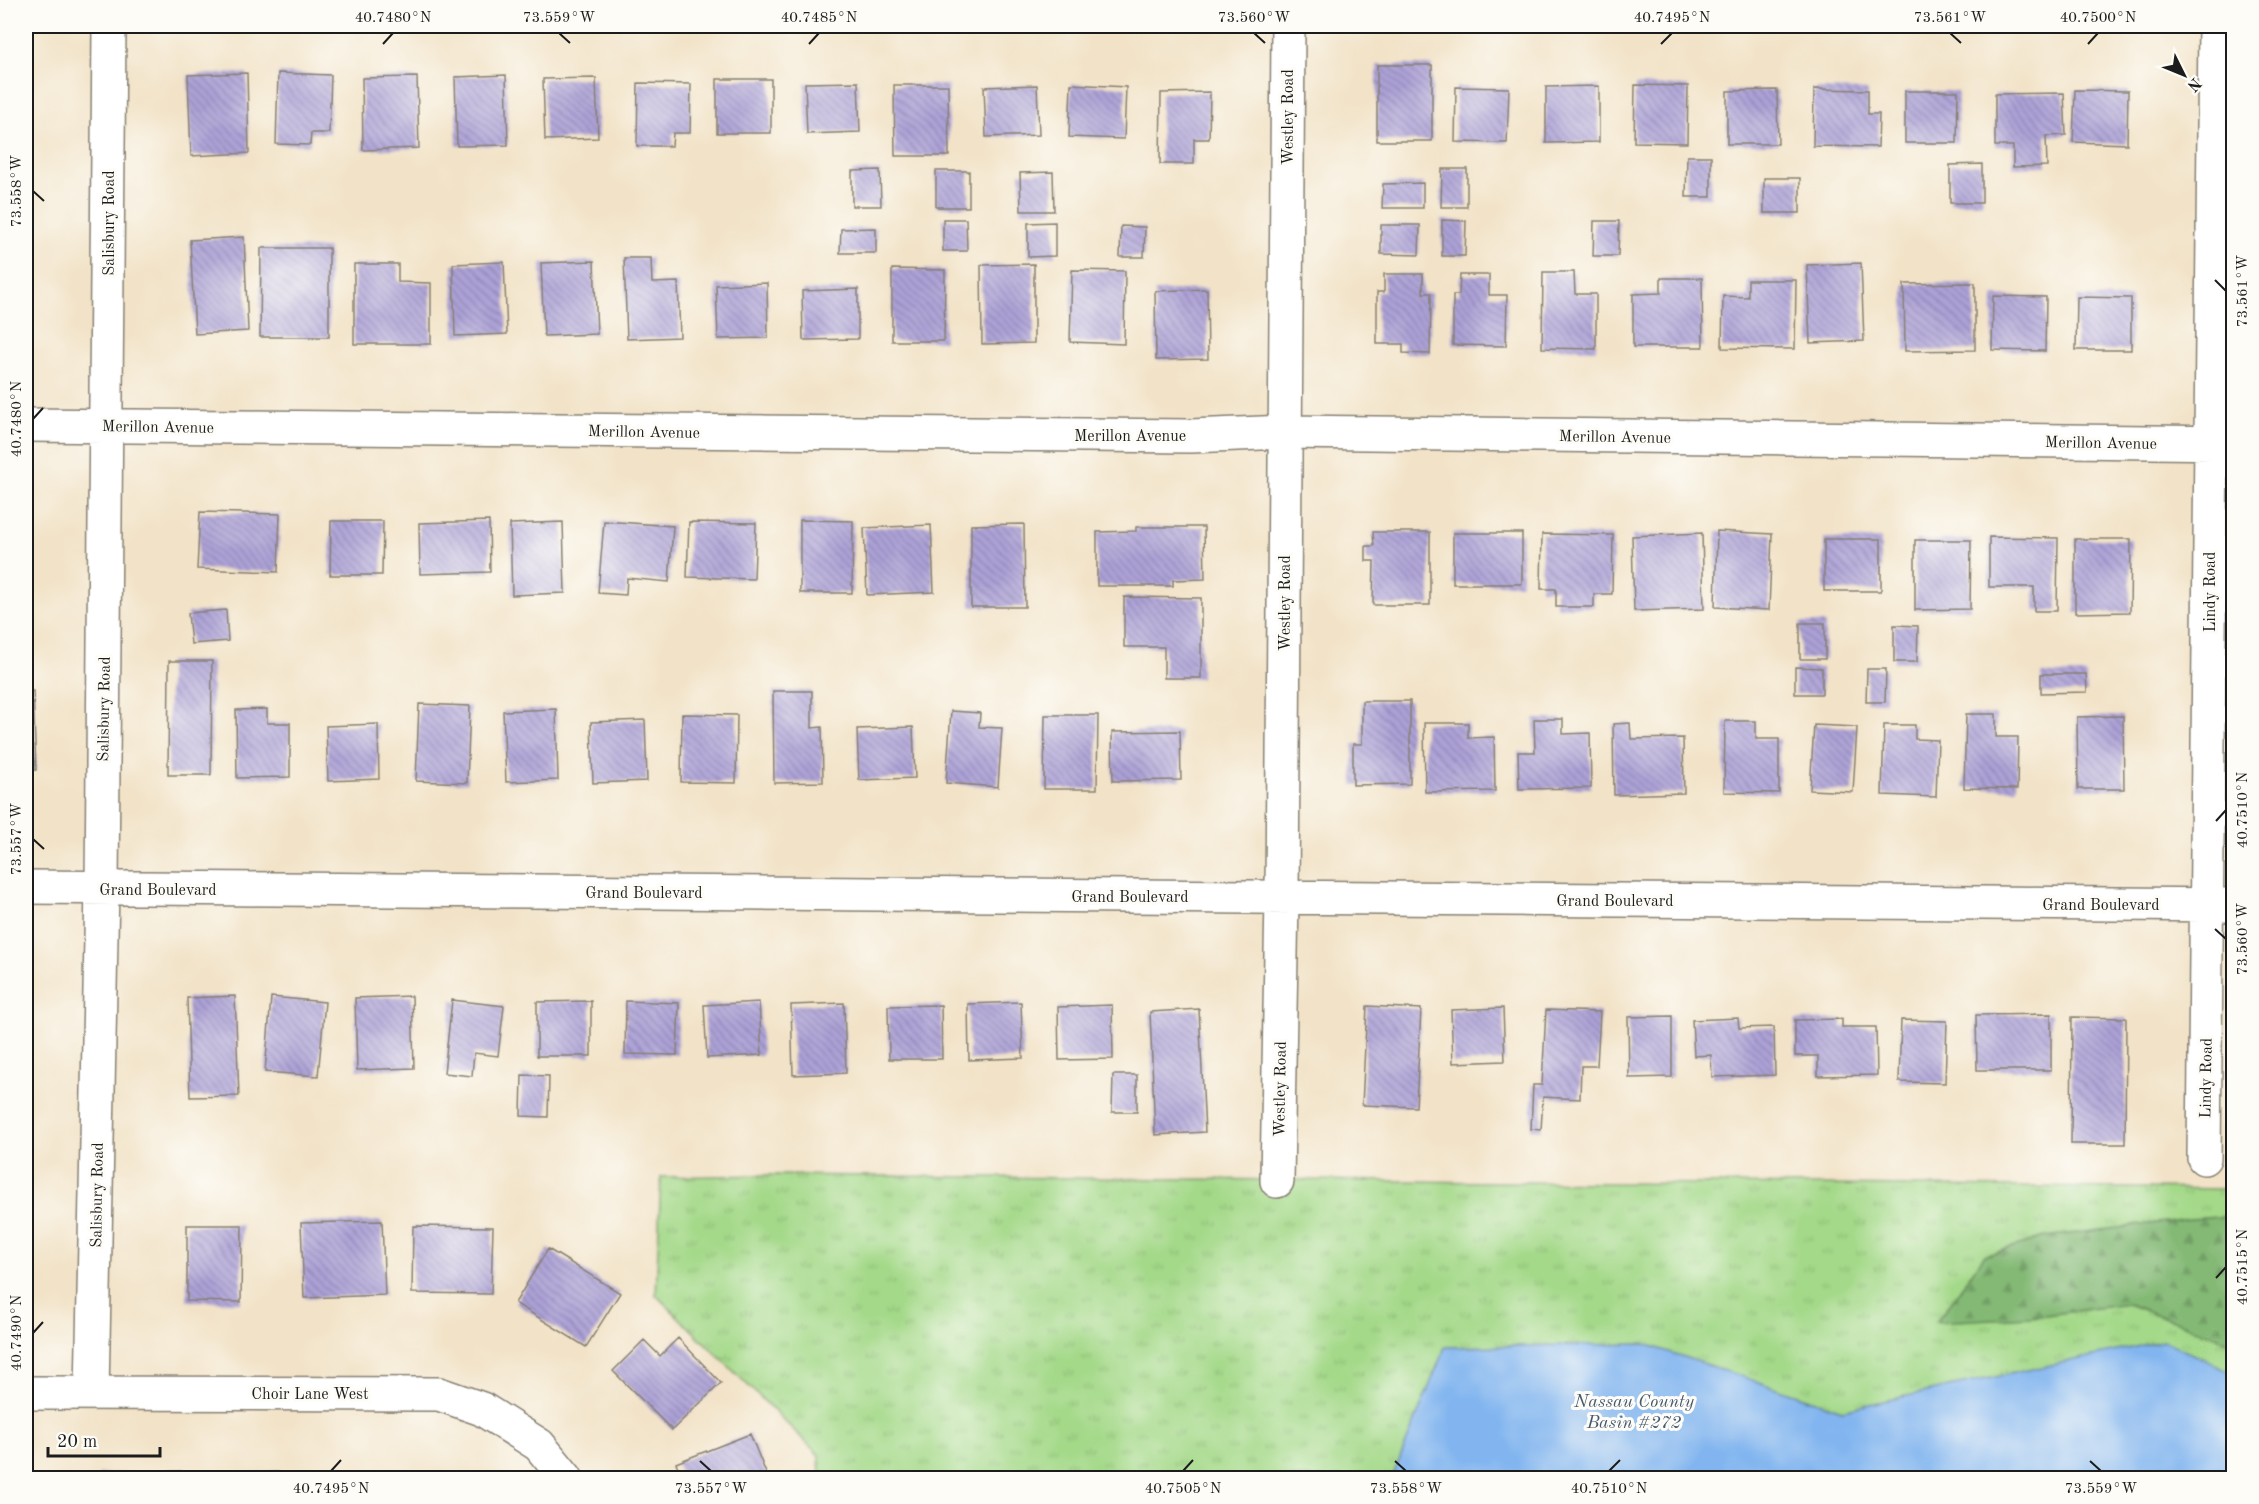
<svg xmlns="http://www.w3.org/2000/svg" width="2259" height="1504" font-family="'Old Standard TT',serif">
<defs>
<pattern id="grass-tufts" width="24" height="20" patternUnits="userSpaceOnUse" patternTransform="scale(1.5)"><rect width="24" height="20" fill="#a4d989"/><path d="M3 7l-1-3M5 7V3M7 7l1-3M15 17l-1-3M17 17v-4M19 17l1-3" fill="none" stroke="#8dba76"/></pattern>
<pattern id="forest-firs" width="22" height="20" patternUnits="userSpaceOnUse" patternTransform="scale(1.5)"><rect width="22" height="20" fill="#83b975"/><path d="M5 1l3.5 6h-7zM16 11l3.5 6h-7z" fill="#719e65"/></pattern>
<pattern id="building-back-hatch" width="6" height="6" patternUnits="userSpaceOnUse" patternTransform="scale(1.5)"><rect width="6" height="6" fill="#ada2d7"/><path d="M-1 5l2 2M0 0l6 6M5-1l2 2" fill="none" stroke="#8c83ae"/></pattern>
</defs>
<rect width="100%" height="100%" fill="#fdfcf7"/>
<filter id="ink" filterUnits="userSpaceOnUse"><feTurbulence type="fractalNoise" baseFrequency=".0167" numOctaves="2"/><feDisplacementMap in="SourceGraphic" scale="12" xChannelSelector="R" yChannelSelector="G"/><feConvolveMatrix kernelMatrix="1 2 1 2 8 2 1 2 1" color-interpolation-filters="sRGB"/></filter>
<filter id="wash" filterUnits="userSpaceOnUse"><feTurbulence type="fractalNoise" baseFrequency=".008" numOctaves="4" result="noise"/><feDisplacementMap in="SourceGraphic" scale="24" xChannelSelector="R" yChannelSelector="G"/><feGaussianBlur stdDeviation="1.35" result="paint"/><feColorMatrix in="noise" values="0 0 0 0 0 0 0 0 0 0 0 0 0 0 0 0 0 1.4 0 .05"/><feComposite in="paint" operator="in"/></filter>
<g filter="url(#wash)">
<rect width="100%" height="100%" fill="#f2e3c8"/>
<path fill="url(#grass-tufts)" stroke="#607a52" stroke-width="1.5" d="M772 1175 2233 1189V1478H820L819 1455 656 1295 661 1177Z"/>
<path fill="url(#forest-firs)" stroke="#506a48" stroke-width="1.5" d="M2233 1216V1343L2128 1304 2031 1317 1936 1322 1984 1256 2044 1237 2190 1219Z"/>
<path fill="#82b5ef" stroke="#4f6886" stroke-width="1.5" d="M2163 1341 2233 1372V1478H1392L1445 1347 1645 1344 1842 1410Z"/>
<g id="blocks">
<path fill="url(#building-back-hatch)" d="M1377 65H1432V141H1377Z
M247 73 249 153 191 156 188 75Z
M278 73 331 75 329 133H311L310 145 276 144Z
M506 75 508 145 457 146 455 77Z
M417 77 419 148 363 150 362 78Z
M596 78 598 138 545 140 543 79Z
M717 79H771V133H717Z
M858 82 860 132 807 134 805 83Z
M638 83 691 84 690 133H673L672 146H637Z
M1071 84 1126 87 1124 139 1069 137Z
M894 85H948L949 156H895Z
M1037 85 1039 135 986 137 984 87Z
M1635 85 1688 86 1687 143 1634 142Z
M1599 86V142L1546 143V87Z
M1456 87 1509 88 1507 143 1455 142Z
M1814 89 1868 90V114H1879L1878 147 1813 146Z
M1777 90 1778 144H1727V91Z
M2075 90 2128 91 2127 144 2073 142Z
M1905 91H1958L1957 143H1905Z
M1210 92 1209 139H1194V164H1160L1161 93Z
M2064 93 2066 135 2046 136 2047 166 2013 167V146H1995V94Z
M1687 156H1711V197H1686Z
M1982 164V203H1950V165Z
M1442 169H1467V207H1441Z
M880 170 881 206H852V171Z
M936 171H969V207H936Z
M1053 172 1054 211H1021L1020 173Z
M1764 178H1800V213H1764Z
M1423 183V208H1382L1383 184Z
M943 219H966L967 251H943Z
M1442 220 1466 221 1465 256H1442Z
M1594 221H1619L1618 256H1593Z
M1055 222V256L1028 257V223Z
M1381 225H1420L1419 255 1381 254Z
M1121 226 1145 227 1144 257H1120Z
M876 228V253H840L841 229Z
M244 237 248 331 195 334 190 240Z
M261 248H329V337H260Z
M624 258H651L652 283 678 282 680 337 627 339Z
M594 261 597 334 544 336 541 263Z
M504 262 507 334 455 336 453 264Z
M1861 263 1864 341 1810 343 1807 265Z
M354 264H398V282L431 283V344H354Z
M1034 264V343L982 344 981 265Z
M892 269 945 270 944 341H892Z
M1072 270 1125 271 1124 344 1070 342Z
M1543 272H1574L1575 294H1596V349L1542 348Z
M1384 274H1423V293H1431L1430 354 1403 353V344H1377V292H1384Z
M1460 275H1489V295H1507L1506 346 1453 345V295H1459Z
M1661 278H1702L1703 347H1633V294L1661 293Z
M1748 280H1796L1795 349 1722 348 1723 296 1748 297Z
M767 283 768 338 718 339 716 285Z
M1975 283V350L1905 351 1904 284Z
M858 289V339L803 340 802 291Z
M1207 289 1208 359 1156 360 1155 291Z
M1993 296 2046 297 2045 351 1992 350Z
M2077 297 2131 298V350H2076Z
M200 512 280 514 278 572 197 569Z
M800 520 853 521 852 593H800Z
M331 521H383L382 575H330Z
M489 521 490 572 420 574 419 523Z
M604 521 673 526 669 582 627 578 626 595 598 593Z
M563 522 565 593 512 595 510 524Z
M689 522 756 523 754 579 687 577Z
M1024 524 1025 607H971V525Z
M931 525 934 592 867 595 864 528Z
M1136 527H1204L1205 579 1173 580V586H1097V532L1136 531Z
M1717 531 1772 534 1769 610 1715 607Z
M1373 532H1430V605H1373L1374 561H1366V546H1374Z
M1453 533H1522V584H1453Z
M1702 533 1704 609 1634 611 1632 536Z
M1542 534 1613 535 1612 594H1594V607H1556V589H1541Z
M1989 537 2058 538 2057 611H2034V587H1989Z
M1824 539H1881V591H1824Z
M2075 539H2131L2130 612 2075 613Z
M1915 540H1971L1970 609 1915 610Z
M1124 597 1201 598V678H1164V647H1124Z
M226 610 228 641 191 644 188 613Z
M1800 623H1825V659H1800Z
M1894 625 1918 626 1917 662H1894Z
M169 661H212L211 775H168Z
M1795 667 1822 668V694H1795Z
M1867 669H1886L1885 702H1866Z
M2041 674H2086L2087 692 2041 693Z
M26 691H33L36 770 26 771Z
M773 691H812V728L822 727 823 782 774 783Z
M1362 701H1410V784L1353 785V744H1362Z
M419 704 470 706 467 783 416 781Z
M267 709V723H290V777L237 778 236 710Z
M556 709 558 780 506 782 503 711Z
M951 711 980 713 979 727 1002 728 998 787 946 783Z
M682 714 737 715 736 783 681 782Z
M1966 714H1996V737H2018L2017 789 1964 788Z
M1045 715H1098L1097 789H1044Z
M2123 716 2124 789H2078L2077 717Z
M1534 719H1563V734L1590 733 1591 788 1519 789 1518 752H1535Z
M645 720 647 781 593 783 591 722Z
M1725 721H1756V739H1779V793L1724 792Z
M1424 723H1468V738L1494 737 1495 791 1425 792Z
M1630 723 1631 739 1683 738 1684 793 1614 795 1613 724Z
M378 724 379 779 328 781 326 726Z
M1814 725 1857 727 1853 792 1810 790Z
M1884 725H1915V739L1938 740 1936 797 1882 795Z
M913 727 915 778 859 780 857 729Z
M1180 731 1181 780 1113 781 1112 732Z
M235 996 239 1096 190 1097 187 998Z
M412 996 414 1068 357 1070 355 998Z
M271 997 325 1002 318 1076 265 1072Z
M452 1000 504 1006 498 1056 474 1053 472 1076 444 1073Z
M591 1001V1056H537V1002Z
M626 1001 679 1003 677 1055 625 1054Z
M759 1002 762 1055 707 1058 704 1005Z
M1021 1002 1023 1058 969 1060 968 1004Z
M844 1003 846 1073 793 1075 791 1005Z
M941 1005 942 1059H889L888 1006Z
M1112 1005 1113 1059 1059 1060 1058 1007Z
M1367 1006 1421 1009 1416 1107 1362 1105Z
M1503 1008 1505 1061 1453 1063 1451 1010Z
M1199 1009 1205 1132 1155 1135 1150 1012Z
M1546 1010 1600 1012 1597 1066H1581L1580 1099 1543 1097 1541 1130 1531 1129 1533 1085H1542Z
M2051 1014V1070H1977L1976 1015Z
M1672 1016V1077L1629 1078 1628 1017Z
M2072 1017 2126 1018 2125 1144H2071Z
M1738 1018 1739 1028 1774 1027 1775 1075 1712 1077 1711 1055 1694 1056 1692 1020Z
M1842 1019V1027H1876L1877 1075 1818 1076V1056H1795V1020Z
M1901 1020 1947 1021 1945 1083 1899 1082Z
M522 1075 549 1076 548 1117 521 1116Z
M1113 1075H1137V1112H1112Z
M382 1221 385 1295 304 1298 301 1223Z
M187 1225H242L241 1302 187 1301Z
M413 1226 493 1227 491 1294 412 1293Z
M548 1249 620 1293 586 1347 515 1303Z
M678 1338 721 1383 672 1430 613 1371 644 1340 660 1356Z
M750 1434 768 1478H683L676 1463Z
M181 1471V1478H99V1474Z
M278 1472V1478H196V1476Z"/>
</g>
</g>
<g filter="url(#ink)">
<use href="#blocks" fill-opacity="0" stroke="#878072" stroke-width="1.5"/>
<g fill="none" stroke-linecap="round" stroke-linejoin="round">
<g stroke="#878072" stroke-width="36">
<path id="minor" d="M26 425 1191 436 1285 432 2234 443
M26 887 2234 905
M2204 1158 2215 26
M1277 1181 1282 897 1288 26
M26 1393 439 1394 482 1409 539 1445 566 1478
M92 1393 102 888 109 26"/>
</g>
<use href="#minor" stroke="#fff" stroke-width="33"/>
</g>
</g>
<path fill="none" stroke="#1c1c1c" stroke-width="2" d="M559 33 570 43M1254 33 1265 43M1950 33 1961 43M383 44 393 33M809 44 819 33M1661 44 1672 33M2088 44 2098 33M33 191 44 201M2215 280 2226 291M33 419 43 408M2216 821 2226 810M33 839 44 849M2215 929 2226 939M2216 1278 2226 1267M33 1333 43 1322M700 1461 711 1471M1395 1461 1406 1471M2090 1461 2101 1471M331 1471 341 1460M1183 1471 1193 1460M1609 1471 1620 1460"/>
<g text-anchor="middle" stroke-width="6" stroke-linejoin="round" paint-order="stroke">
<g font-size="16" fill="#1c1c1c" stroke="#fdfcf7">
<text transform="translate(1287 117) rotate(-90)" y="6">Westley Road</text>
<text transform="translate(108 223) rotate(-90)" y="6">Salisbury Road</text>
<text transform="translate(158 426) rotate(1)" y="6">Merillon Avenue</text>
<text transform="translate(644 431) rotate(1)" y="6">Merillon Avenue</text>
<text x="1130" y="441">Merillon Avenue</text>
<text transform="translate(1615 436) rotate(1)" y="6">Merillon Avenue</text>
<text transform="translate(2101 442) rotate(1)" y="6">Merillon Avenue</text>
<text transform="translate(2209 592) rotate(-90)" y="6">Lindy Road</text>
<text transform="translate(1284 603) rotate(-90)" y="6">Westley Road</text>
<text transform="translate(103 709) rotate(-89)" y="6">Salisbury Road</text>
<text x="158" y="895">Grand Boulevard</text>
<text x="644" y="898">Grand Boulevard</text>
<text x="1130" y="902">Grand Boulevard</text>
<text x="1615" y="906">Grand Boulevard</text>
<text x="2101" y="910">Grand Boulevard</text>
<text transform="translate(2205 1078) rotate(-89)" y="6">Lindy Road</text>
<text transform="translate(1279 1089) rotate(-89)" y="6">Westley Road</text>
<text transform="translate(96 1195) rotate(-89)" y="6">Salisbury Road</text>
<text x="310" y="1399">Choir Lane West</text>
</g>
<g font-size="18" font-style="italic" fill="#455970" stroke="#fdfcf7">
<text x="1634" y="1407">Nassau County<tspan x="1634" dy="21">Basin #272</tspan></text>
</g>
</g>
<rect width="2259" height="1504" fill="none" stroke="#fdfcf7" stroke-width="66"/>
<g transform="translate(2184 75) rotate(133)" stroke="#fdfcf7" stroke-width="4.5" paint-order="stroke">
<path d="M0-4.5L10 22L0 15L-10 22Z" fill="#1c1c1c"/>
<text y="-9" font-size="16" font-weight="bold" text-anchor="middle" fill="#1c1c1c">N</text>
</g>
<path d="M48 1447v9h112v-9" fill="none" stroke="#1c1c1c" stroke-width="3"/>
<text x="57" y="1447" font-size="18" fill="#1c1c1c" stroke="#fdfcf7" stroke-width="4.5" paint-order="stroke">20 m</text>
<rect x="33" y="33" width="2193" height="1438" fill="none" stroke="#1c1c1c" stroke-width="2"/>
<g font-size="15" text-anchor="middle" fill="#1c1c1c">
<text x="393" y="22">40.7480°N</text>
<text x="559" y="22">73.559°W</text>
<text x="819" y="22">40.7485°N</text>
<text x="1254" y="22">73.560°W</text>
<text x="1672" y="22">40.7495°N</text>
<text x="1950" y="22">73.561°W</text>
<text x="2098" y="22">40.7500°N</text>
<text transform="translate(16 191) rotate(-90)" y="5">73.558°W</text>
<text transform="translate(2242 291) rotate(-90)" y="5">73.561°W</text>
<text transform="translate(16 419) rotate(-90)" y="5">40.7480°N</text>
<text transform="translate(2242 810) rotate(-90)" y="5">40.7510°N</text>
<text transform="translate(16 839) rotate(-90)" y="5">73.557°W</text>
<text transform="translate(2242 939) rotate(-90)" y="5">73.560°W</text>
<text transform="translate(2242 1267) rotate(-90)" y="5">40.7515°N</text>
<text transform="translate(16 1333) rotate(-90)" y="5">40.7490°N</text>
<text x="331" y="1493">40.7495°N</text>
<text x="711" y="1493">73.557°W</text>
<text x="1183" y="1493">40.7505°N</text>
<text x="1406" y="1493">73.558°W</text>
<text x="1609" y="1493">40.7510°N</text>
<text x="2101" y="1493">73.559°W</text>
</g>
</svg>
